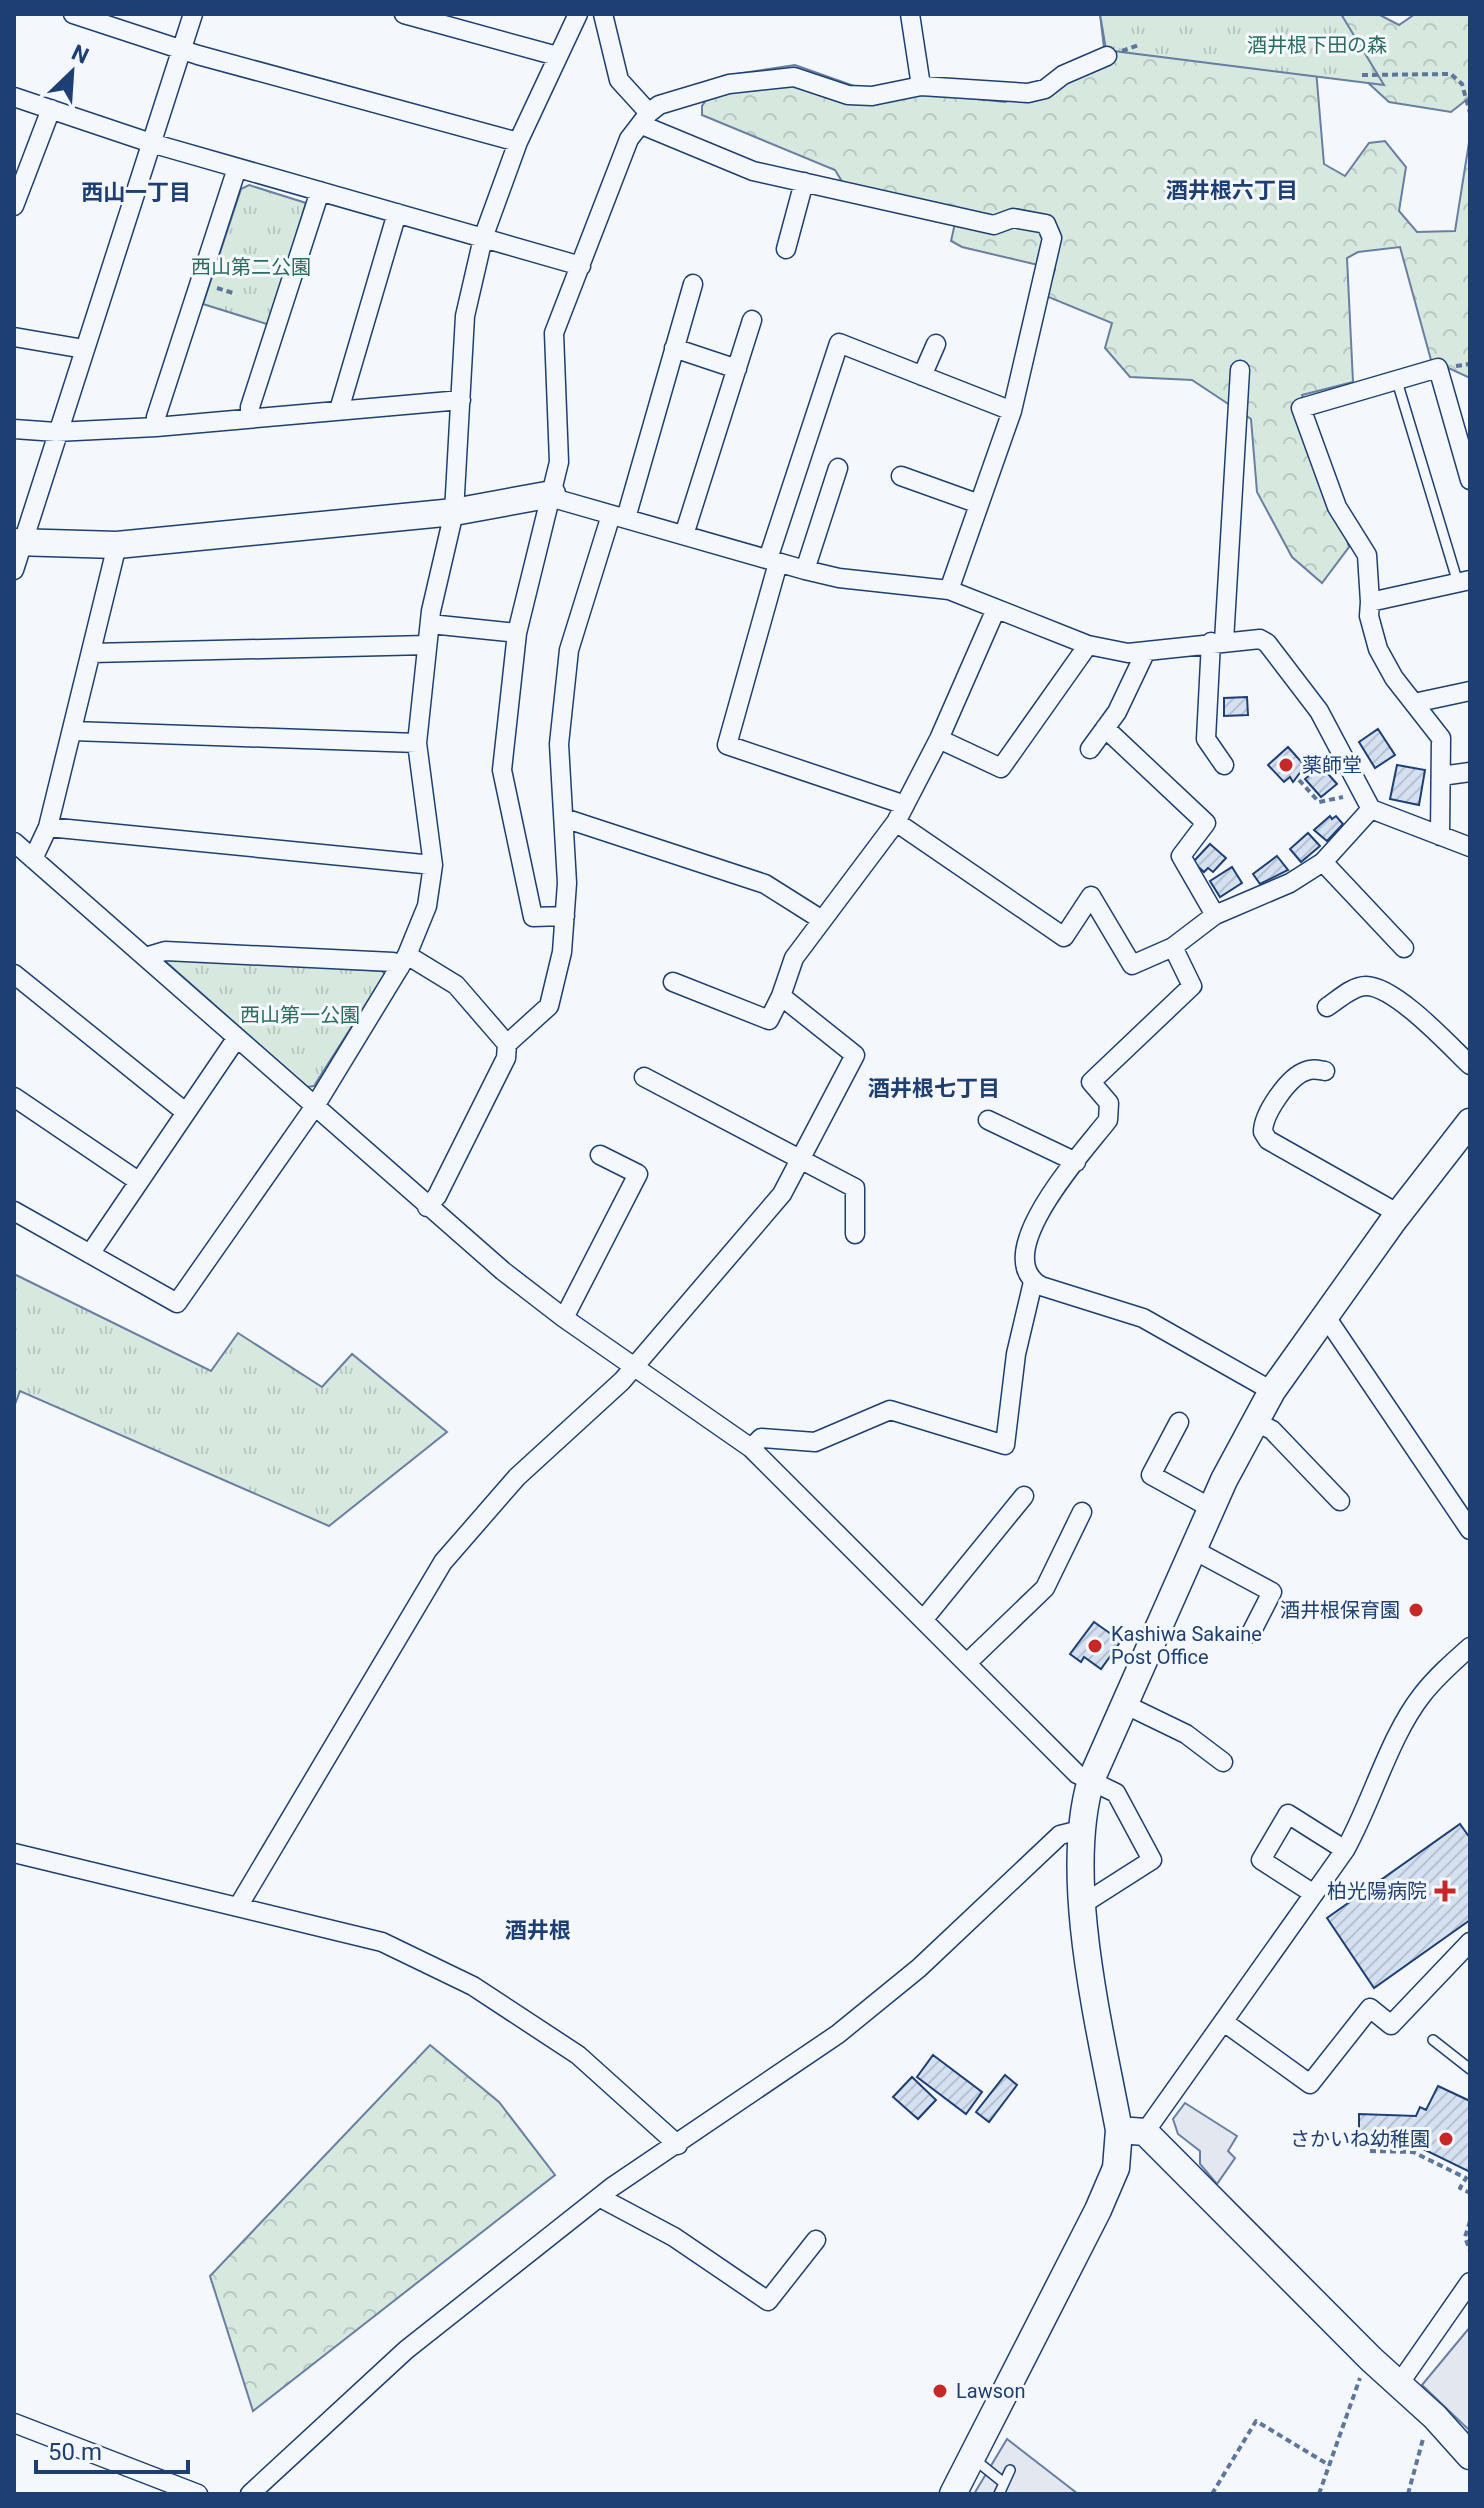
<svg xmlns="http://www.w3.org/2000/svg" width="1484" height="2508" font-family="Roboto,'Noto Sans JP',sans-serif">
<defs>
<pattern id="forest-crowns" width="20" height="18" patternUnits="userSpaceOnUse" patternTransform="scale(2)"><rect width="20" height="18" fill="#d7e8df"/><path d="M2 6a3 3 0 1 1 6 0M12 15a3 3 0 1 1 6 0" fill="none" stroke="#b8c8c3"/></pattern>
<pattern id="park-tufts" width="24" height="20" patternUnits="userSpaceOnUse" patternTransform="scale(2)"><rect width="24" height="20" fill="#d7e8df"/><path d="M3 7l-1-3M5 7V3M7 7l1-3M15 17l-1-3M17 17v-4M19 17l1-3" fill="none" stroke="#b8c8c3"/></pattern>
<pattern id="building-hatch" width="6" height="6" patternUnits="userSpaceOnUse" patternTransform="scale(2)"><rect width="6" height="6" fill="#d5e0f0"/><path d="M-1 1l2-2M0 6l6-6M5 7l2-2" fill="none" stroke="#b6c1d1"/></pattern>
</defs>
<rect width="100%" height="100%" fill="#f4f7fb"/>
<path fill="url(#forest-crowns)" stroke="#687fa3" stroke-width="2" d="M1100 14 1316 70 1324 164 1345 176 1369 143 1385 141 1406 167 1399 211 1417 232 1455 231 1470 136V378L1431 360 1400 247 1358 252 1347 258 1353 382 1302 395 1349 547 1322 583 1292 557 1257 492 1251 419 1192 380 1130 377 1105 348 1112 323 1046 296 1055 269 962 247 951 241 958 210 843 183 835 170 702 115V106L723 76 795 65 854 86 1005 102 1106 65Z
M1312 14H1378L1399 25 1415 14H1470V97L1451 112 1389 102 1353 69Z
M430 2045 499 2102 555 2175 253 2411 210 2276Z"/>
<path fill="url(#park-tufts)" stroke="#687fa3" stroke-width="2" d="M1100 14H1341L1384 85 1106 50Z
M249 185 306 203 270 325 203 304 241 189Z
M169 957 382 971 385 974 314 1086 307 1087 165 961Z
M14 1274 211 1371 238 1333 322 1387 352 1354 447 1432 329 1526 20 1391 14 1407Z"/>
<path fill="#e3e8f0" stroke="#687fa3" stroke-width="2" d="M1185 2103 1237 2136 1228 2151 1235 2158 1217 2184 1200 2164V2151L1178 2134 1173 2119Z
M1470 2327V2426L1468 2429 1422 2385Z
M1007 2439 1078 2494H974Z"/>
<path fill="url(#building-hatch)" stroke="#1d3f73" stroke-width="2" d="M1247 697 1248 715 1224 716V698Z
M1378 729 1395 755 1375 768 1359 742Z
M1288 747 1305 766 1293 782 1290 777 1284 782 1268 765Z
M1397 765 1425 770 1419 805 1390 799Z
M1321 766 1337 784 1321 797 1305 779Z
M1330 816 1332 819 1336 816 1343 824 1327 841 1314 830Z
M1308 833 1320 846 1301 862 1290 849Z
M1210 844 1226 858 1213 872 1208 868 1204 872 1193 862Z
M1277 856 1288 870 1260 884 1253 874Z
M1232 867 1242 883 1220 897 1210 881Z
M1094 1622 1121 1641 1101 1669 1084 1657 1081 1662 1070 1654Z
M1460 1824 1470 1838V1920L1374 1988 1327 1918Z
M933 2055 982 2092 966 2114 917 2077Z
M1005 2075 1017 2085 989 2122 976 2112Z
M912 2077 936 2100 918 2119 893 2097Z
M1438 2086 1470 2101V2172L1413 2144 1359 2143V2114L1416 2116 1420 2107 1426 2110Z"/>
<g fill="none" stroke-linecap="round" stroke-linejoin="round">
<g stroke="#1d3f73" stroke-width="12">
<path id="lane" d="M1396 378 1458 583
M1433 2040 1470 2069
M974 2459 1004 2483
M999 2494 1010 2470"/>
</g>
<g stroke="#1d3f73" stroke-width="21">
<path id="street" d="M73 14 198 55 518 142
M404 14 557 56
M603 14 619 80 649 113 659 105 729 84 794 77 848 95 872 96 921 86 1028 93 1045 89 1063 75 1107 56
M910 14 921 86
M14 97 151 143 581 266
M642 125 753 171 994 225 1013 218 1046 224 1052 238 1012 411 949 590
M14 206 51 109
M786 249 804 182
M14 337 84 349
M674 348 737 369
M922 376 936 344
M339 410 397 213
M250 418V407L320 191
M156 427V417L237 168
M14 429 56 432 156 427 461 400
M901 476 979 504
M552 494 560 500 805 570 839 578 949 590 1088 645 1128 653 1260 639 1267 643 1319 711 1371 809 1470 847
M626 518 693 284
M684 535 752 320
M768 559 839 343 1012 411
M778 563 727 745 905 805
M14 570 193 14
M805 570 838 468
M1370 602 1367 555 1337 507 1301 408 1438 368 1470 480
M430 624 517 633 559 462 554 333 629 139 649 113
M517 633 502 770 533 917 565 916
M1224 641 1240 370
M1211 642 1206 739 1224 765
M92 653 427 645
M1414 703 1470 691
M1105 728 1206 823 1181 856 1215 915
M73 731 417 743
M939 739 1001 768 1088 645
M1090 749 1117 712 1146 651
M1441 776 1470 772
M564 818 765 884 822 920
M896 822 1064 937 1091 896 1132 965 1173 947 1215 915 1290 883 1323 862 1371 809
M48 827 433 865
M1440 836 1441 738 1394 678 1378 649 1369 616 1370 602 1470 580
M14 842 503 1271 564 1318 751 1448 1077 1774 1116 1793 1152 1860 1083 1904
M33 859 48 827 117 545
M1323 862 1404 948
M1173 947 1192 986 1091 1082 1109 1103 1108 1120C1086 1149 986 1256 1041 1286L1143 1318 1272 1391
M407 955 456 985 507 1044
M145 957 165 951 393 962 400 967
M14 974 184 1111
M673 982 769 1020 781 996
M1327 1007C1338 1000 1352 986 1366 986 1395 986 1449 1045 1470 1065
M1325 1071C1319 1070 1312 1068 1306 1071 1288 1077 1263 1114 1263 1132L1268 1140 1399 1214
M644 1077 855 1188V1234
M14 1097 138 1181
M988 1120 1076 1162
M427 1207 437 1196 506 1058 507 1044 549 1006 562 952 567 883 559 744 569 650 611 515
M14 1211 177 1303 315 1106 407 955 427 906 433 865 417 743 431 611 454 512 465 316 483 238 518 142 578 14
M90 1254 236 1039
M1326 1317 1470 1530
M564 1318 638 1174 600 1155
M1179 1422 1151 1475 1211 1508
M1256 1422 1272 1430 1340 1501
M751 1448 761 1438 815 1442 890 1410 1005 1445 1016 1354 1033 1282
M1192 1549 1272 1592 1251 1633
M923 1620 1024 1496
M967 1663 1045 1588 1082 1512
M1122 1703 1186 1734 1223 1762
M14 1853 382 1942 473 1986 578 2055 678 2145
M1314 1894 1261 1860 1288 1814 1345 1850
M239 1905 443 1562 517 1477 622 1381 782 1194 855 1055 781 996 794 958 896 822 939 739 996 609
M1224 2022 1310 2084 1370 2008 1391 2025 1470 1942
M1145 2132 1345 1850C1372 1802 1389 1737 1422 1695 1436 1677 1453 1662 1470 1647
M599 2197 674 2237 768 2301 816 2240
M1399 2384 1470 2282
M14 2423 198 2494
M250 2494 406 2350 612 2187 838 2034 919 1968 1060 1835 1080 1830"/>
</g>
<g stroke="#1d3f73" stroke-width="29">
<path id="secondary" d="M14 542 117 545 454 512 552 494
M1119 2130 1145 2132 1371 2359 1435 2417 1470 2456
M953 2494 1098 2210 1116 2168 1119 2130C1100 2028 1062 1878 1091 1780L1224 1480 1272 1391 1393 1221 1470 1122"/>
</g>
<path stroke="#5e769c" stroke-width="4" stroke-dasharray="6 4" stroke-linecap="butt" d="M1122 51 1139 45
M1362 75 1451 74 1462 84 1470 113
M217 288 233 293
M1456 366 1470 364
M1299 780 1319 802 1343 797
M1370 2151 1413 2152 1466 2178 1460 2188 1470 2193
M1470 2221 1465 2237 1470 2251
M1212 2494 1256 2421 1329 2465
M1319 2494 1360 2378
M1408 2494 1423 2439"/>
<use href="#lane" stroke="#f4f7fb" stroke-width="9"/>
<use href="#street" stroke="#f4f7fb" stroke-width="18"/>
<use href="#secondary" stroke="#f4f7fb" stroke-width="26"/>
</g>
<g fill="#c62828" stroke="#f4f7fb" stroke-width="3">
<circle cx="1286" cy="765" r="8"/>
<circle cx="1416" cy="1610" r="8"/>
<circle cx="1095" cy="1646" r="8"/>
<path d="M1441 1879h8v8h8v8h-8v8h-8v-8h-8v-8h8z"/>
<circle cx="1446" cy="2139" r="8"/>
<circle cx="940" cy="2391" r="8"/>
</g>
<g text-anchor="middle" stroke-width="6" stroke-linejoin="round" paint-order="stroke">
<g font-size="20" fill="#2c6c60" stroke="#f4f7fb">
<text x="1317" y="52">酒井根下田の森</text>
<text x="251" y="274">西山第二公園</text>
<text x="300" y="1022">西山第一公園</text>
</g>
<g font-size="20" fill="#1d3f73" stroke="#f4f7fb" text-anchor="start">
<text x="1302" y="772">薬師堂</text>
<text x="1400" y="1617" text-anchor="end">酒井根保育園</text>
<text x="1111" y="1641">Kashiwa Sakaine<tspan x="1111" dy="23">Post Office</tspan></text>
<text x="1427" y="1898" text-anchor="end">柏光陽病院</text>
<text x="1430" y="2146" text-anchor="end">さかいね幼稚園</text>
<text x="956" y="2398">Lawson</text>
</g>
<g font-size="22" font-weight="bold" fill="#1d3f73" stroke="#f4f7fb">
<text x="1232" y="198">酒井根六丁目</text>
<text x="136" y="200">西山一丁目</text>
<text x="934" y="1096">酒井根七丁目</text>
<text x="538" y="1938">酒井根</text>
</g>
</g>
<rect width="1484" height="2508" fill="none" stroke="#1d3f73" stroke-width="32"/>
<g transform="translate(72 72) rotate(25)" stroke="#f4f7fb" stroke-width="6" paint-order="stroke">
<path d="M0-6L14 30L0 20L-14 30Z" fill="#1d3f73"/>
<text y="-12" font-size="22" font-weight="bold" text-anchor="middle" fill="#1d3f73">N</text>
</g>
<path d="M36 2460v12h152v-12" fill="none" stroke="#1d3f73" stroke-width="4"/>
<text x="48" y="2460" font-size="24" fill="#1d3f73" stroke="#f4f7fb" stroke-width="6" paint-order="stroke">50 m</text>
</svg>
